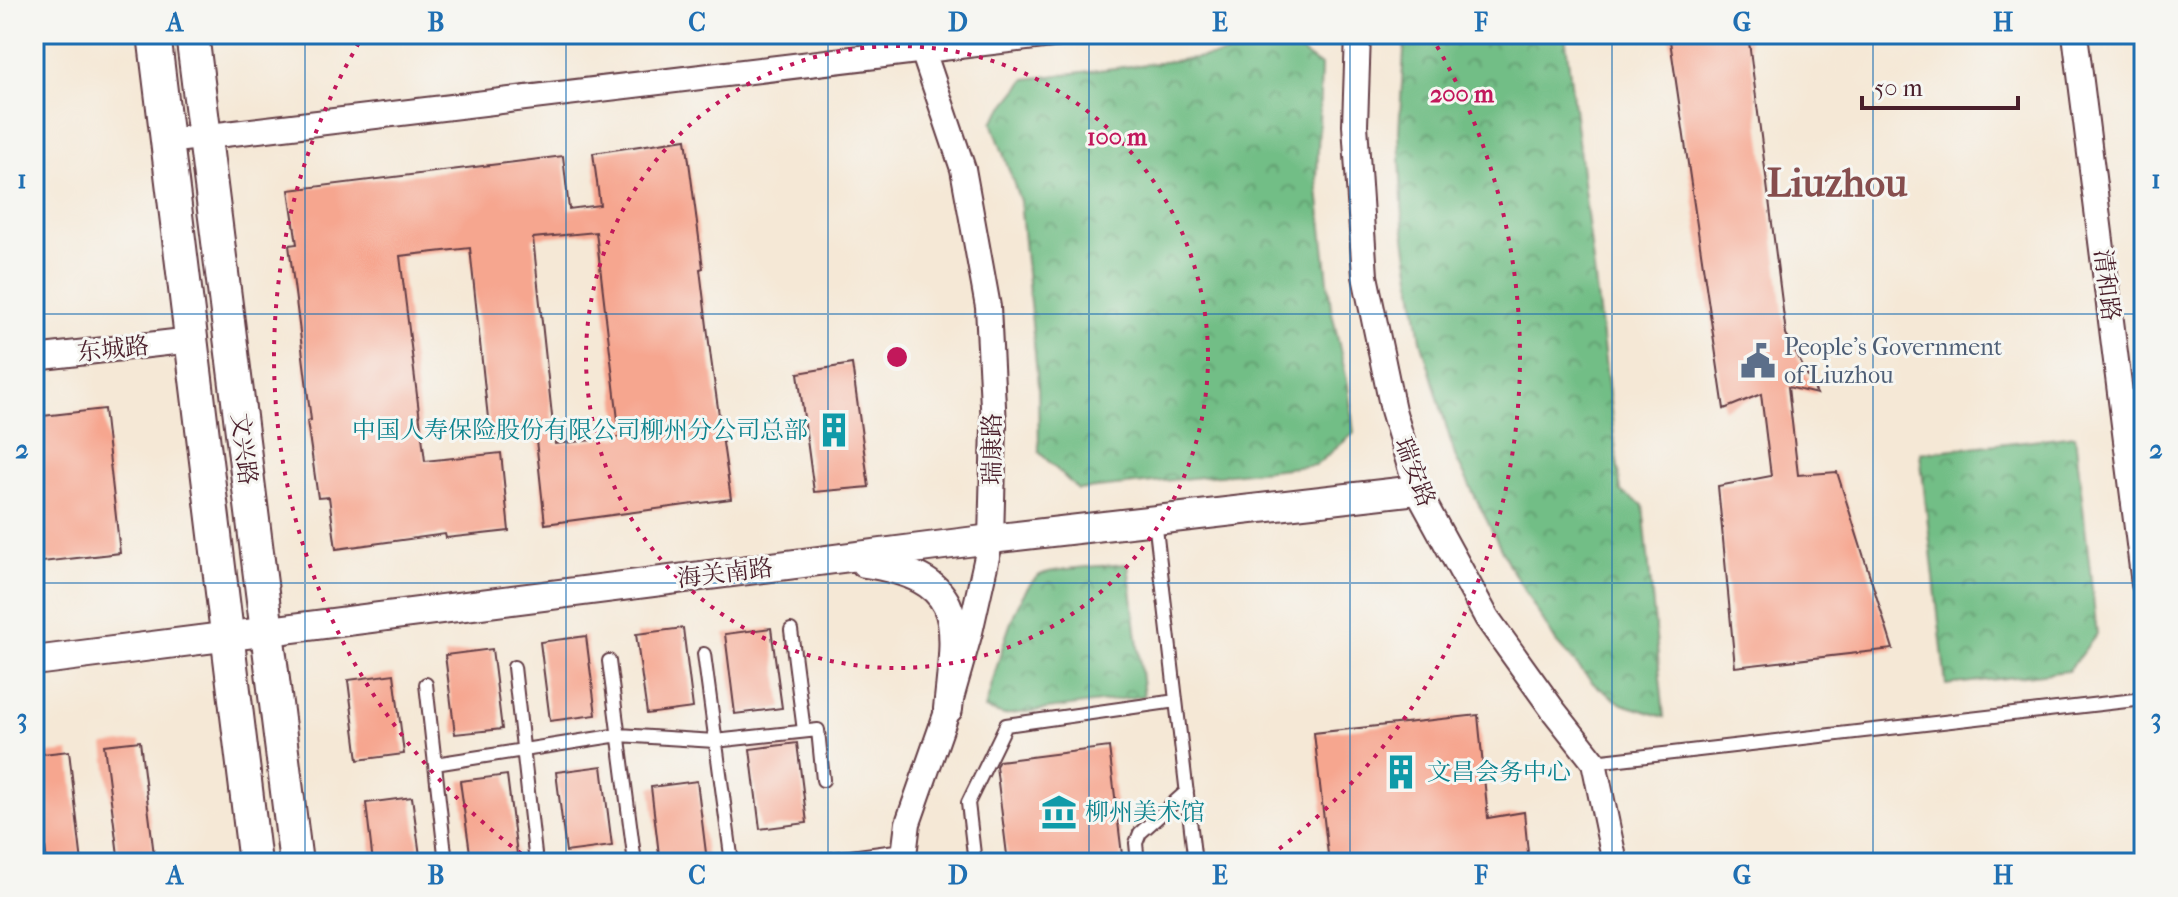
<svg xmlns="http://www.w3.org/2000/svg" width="2178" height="897" font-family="'IM FELL French Canon','Noto Serif SC',serif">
<defs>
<pattern id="forest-crowns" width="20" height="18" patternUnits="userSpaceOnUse" patternTransform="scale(2)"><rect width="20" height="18" fill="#72be86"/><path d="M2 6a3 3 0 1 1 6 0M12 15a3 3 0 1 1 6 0" fill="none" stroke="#609a6e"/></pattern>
</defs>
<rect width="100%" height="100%" fill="#f6f6f2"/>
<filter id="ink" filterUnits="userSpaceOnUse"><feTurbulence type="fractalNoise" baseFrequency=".0125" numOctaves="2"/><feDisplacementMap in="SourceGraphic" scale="16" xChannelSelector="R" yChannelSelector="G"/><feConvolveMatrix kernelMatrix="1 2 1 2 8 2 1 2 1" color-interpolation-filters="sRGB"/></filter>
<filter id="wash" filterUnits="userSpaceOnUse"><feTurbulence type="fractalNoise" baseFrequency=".006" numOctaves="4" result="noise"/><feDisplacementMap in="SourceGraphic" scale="32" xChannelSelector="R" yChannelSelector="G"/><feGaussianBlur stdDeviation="1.8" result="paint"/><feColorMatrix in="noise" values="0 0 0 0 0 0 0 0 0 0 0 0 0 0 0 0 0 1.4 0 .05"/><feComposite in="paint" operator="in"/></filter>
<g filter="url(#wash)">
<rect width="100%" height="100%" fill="#f5e8d6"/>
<path fill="url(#forest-crowns)" stroke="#5e6e58" stroke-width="2" d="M1405 34H1565L1621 492 1643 505 1664 717 1622 704 1594 684 1556 642 1509 565 1455 456 1421 340 1403 225 1399 131Z
M1293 46 1321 66 1317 179 1323 237 1331 308 1348 385 1354 433 1316 465 1078 490 1039 452 1038 385 1020 201 992 122 1026 79Z
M2075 435 2097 634 2068 671 1946 685 1920 453Z
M1128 564 1144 696 1004 715 985 709C994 680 1014 586 1042 574 1060 567 1107 566 1128 564Z"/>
<g id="blocks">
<path fill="#f6a68f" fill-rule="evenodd" d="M1669 34H1748L1786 334 1817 394 1788 387 1798 475 1837 472 1893 649 1735 667 1718 486 1771 476 1761 394 1724 409Z
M686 139 703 268 700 269 711 359 731 499 545 524 535 431 490 437 470 248 400 256 425 461 501 453 509 531 446 538 445 534 336 549 329 497 318 498 307 421 311 420 289 245 297 244 289 190 563 156 569 209 600 205 593 153ZM596 232 620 437 555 444 533 238Z
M852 364 869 487 814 492 798 373Z
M104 409 120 553 34 563V417Z
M683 628 693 708 647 714 636 634Z
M771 628 782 708 735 714 725 634Z
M586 636 596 715 550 721 540 642Z
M492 649 502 729 455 734 445 655Z
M394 674 404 754 358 760 348 680Z
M1478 715 1488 818 1524 812 1529 863H1329L1314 733Z
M140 741 155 863H119L104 745Z
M797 743 807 823 760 829 750 749Z
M1109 747 1123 863H1008L996 766 999 761Z
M69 751 82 863H47L34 755Z
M602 766 612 846 566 852 556 772Z
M507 775 517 854 471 860 460 781Z
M697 781 707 861 660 863 651 787Z
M412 797 421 863H373L366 803Z"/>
</g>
</g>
<g filter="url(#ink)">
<use href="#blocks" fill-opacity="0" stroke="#643d45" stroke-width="2"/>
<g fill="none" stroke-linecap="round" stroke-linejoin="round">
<g stroke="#643d45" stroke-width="16">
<path id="service" d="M1155 520 1195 863
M791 630 804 731
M704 654 732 863
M609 661 635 863
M514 667 536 863
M426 684 446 863
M1594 762 2144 699
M435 764 619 735 715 741 818 730 823 780
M806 863 903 850
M975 863 968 803 1006 725 1176 701
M1138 863 1136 843 1140 833 1187 791"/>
</g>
<g stroke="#643d45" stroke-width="28">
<path id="minor" d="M1358 34 1355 125 1365 276 1393 410 1417 490 1487 618 1553 710 1594 762 1615 863
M2075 34 2144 584
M167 141 1060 34
M34 358 192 340
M903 863 908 823 948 709 970 632 991 539 994 426 988 307 963 169 923 51 914 34"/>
</g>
<g stroke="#643d45" stroke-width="32">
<path id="tertiary" d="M865 563C968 579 957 621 948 709
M34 661 991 539 1417 490"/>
</g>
<g stroke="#643d45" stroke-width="36">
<path id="secondary" d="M154 34 255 863
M192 34 296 863"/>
</g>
<use href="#service" stroke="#fff" stroke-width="12"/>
<use href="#minor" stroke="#fff" stroke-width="24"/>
<use href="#tertiary" stroke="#fff" stroke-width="28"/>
<use href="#secondary" stroke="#fff" stroke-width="32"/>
</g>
</g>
<path fill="none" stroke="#1f6fb2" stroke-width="2" stroke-opacity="0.55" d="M305 34V863M566 34V863M828 34V863M1089 34V863M1350 34V863M1612 34V863M1873 34V863M34 314H2144M34 583H2144"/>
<g fill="none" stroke="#c2185b" stroke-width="4" stroke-dasharray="4 8">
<circle cx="897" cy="357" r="311"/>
<path d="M531 861A623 623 0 0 1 363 36M1431 36A623 623 0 0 1 1263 861"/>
</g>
<defs>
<g id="civic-bare" transform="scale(2.76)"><path d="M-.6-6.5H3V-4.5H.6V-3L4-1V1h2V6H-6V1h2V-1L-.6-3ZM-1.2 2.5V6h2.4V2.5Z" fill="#5c6f8a" stroke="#f6f6f2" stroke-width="2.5" paint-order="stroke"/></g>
<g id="building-bare" transform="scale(2.76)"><path d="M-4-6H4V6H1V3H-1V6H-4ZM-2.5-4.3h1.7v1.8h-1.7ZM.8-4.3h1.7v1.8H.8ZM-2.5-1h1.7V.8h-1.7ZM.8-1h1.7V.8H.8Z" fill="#0f9aa8" stroke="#f6f6f2" stroke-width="2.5" paint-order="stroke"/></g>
<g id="museum-bare" transform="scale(2.76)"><path d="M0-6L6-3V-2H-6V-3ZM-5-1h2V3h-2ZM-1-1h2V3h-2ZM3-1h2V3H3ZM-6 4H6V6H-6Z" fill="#0f9aa8" stroke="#f6f6f2" stroke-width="2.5" paint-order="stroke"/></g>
</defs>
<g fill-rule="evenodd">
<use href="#civic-bare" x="1758" y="361"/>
<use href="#building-bare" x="834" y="430"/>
<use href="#building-bare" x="1401" y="772"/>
<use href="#museum-bare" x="1059" y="812"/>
</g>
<g text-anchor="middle" stroke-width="6" stroke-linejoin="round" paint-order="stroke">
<g font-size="24" fill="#4a1f2b" stroke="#f6f6f2">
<text transform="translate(2107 285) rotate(83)" y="8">清和路</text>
<text transform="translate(113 349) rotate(-6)" y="8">东城路</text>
<text transform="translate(244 449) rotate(83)" y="8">文兴路</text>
<text transform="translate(992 449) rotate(-90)" y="8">瑞康路</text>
<text transform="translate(1415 472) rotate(69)" y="8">瑞安路</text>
<text transform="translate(725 573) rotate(-7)" y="8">海关南路</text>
</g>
<g font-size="24" fill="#4e5e75" stroke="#f6f6f2" text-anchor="start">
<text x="1784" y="355">People's Government<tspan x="1784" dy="28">of Liuzhou</tspan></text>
</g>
<g font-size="24" fill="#0d838f" stroke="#f6f6f2" text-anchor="start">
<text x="808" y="438" text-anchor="end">中国人寿保险股份有限公司柳州分公司总部</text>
<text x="1427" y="780">文昌会务中心</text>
<text x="1085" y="820">柳州美术馆</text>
</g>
<g font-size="40" font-weight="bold" fill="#864e4e" stroke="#f6f6f2">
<text x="1837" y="196">Liuzhou</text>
</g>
</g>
<circle cx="897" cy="357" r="12" fill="#c2185b" stroke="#f6f6f2" stroke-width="4"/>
<g font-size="24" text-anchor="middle" font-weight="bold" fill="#c2185b" stroke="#f6f6f2" stroke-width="6" stroke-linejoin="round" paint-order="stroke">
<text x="1462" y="102">200 m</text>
<text x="1117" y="145">100 m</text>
</g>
<rect width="2178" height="897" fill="none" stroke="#f6f6f2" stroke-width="88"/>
<path d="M1862 96v12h156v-12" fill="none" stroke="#4a1f2b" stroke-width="4"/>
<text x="1874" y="96" font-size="24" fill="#4a1f2b" stroke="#f6f6f2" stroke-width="6" paint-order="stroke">50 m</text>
<rect x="44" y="44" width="2090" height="809" fill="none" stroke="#1f6fb2" stroke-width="3"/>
<g font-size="26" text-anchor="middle" font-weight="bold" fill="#1f6fb2">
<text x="175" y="31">A</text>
<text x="436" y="31">B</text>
<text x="697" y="31">C</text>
<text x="958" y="31">D</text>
<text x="1220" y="31">E</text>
<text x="1481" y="31">F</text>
<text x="1742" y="31">G</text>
<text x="2003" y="31">H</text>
<text x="22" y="188">1</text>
<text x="2156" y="188">1</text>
<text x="22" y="458">2</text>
<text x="2156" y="458">2</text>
<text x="22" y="727">3</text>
<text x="2156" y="727">3</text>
<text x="175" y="884">A</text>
<text x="436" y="884">B</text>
<text x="697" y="884">C</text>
<text x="958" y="884">D</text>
<text x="1220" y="884">E</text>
<text x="1481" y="884">F</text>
<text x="1742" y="884">G</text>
<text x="2003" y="884">H</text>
</g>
</svg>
